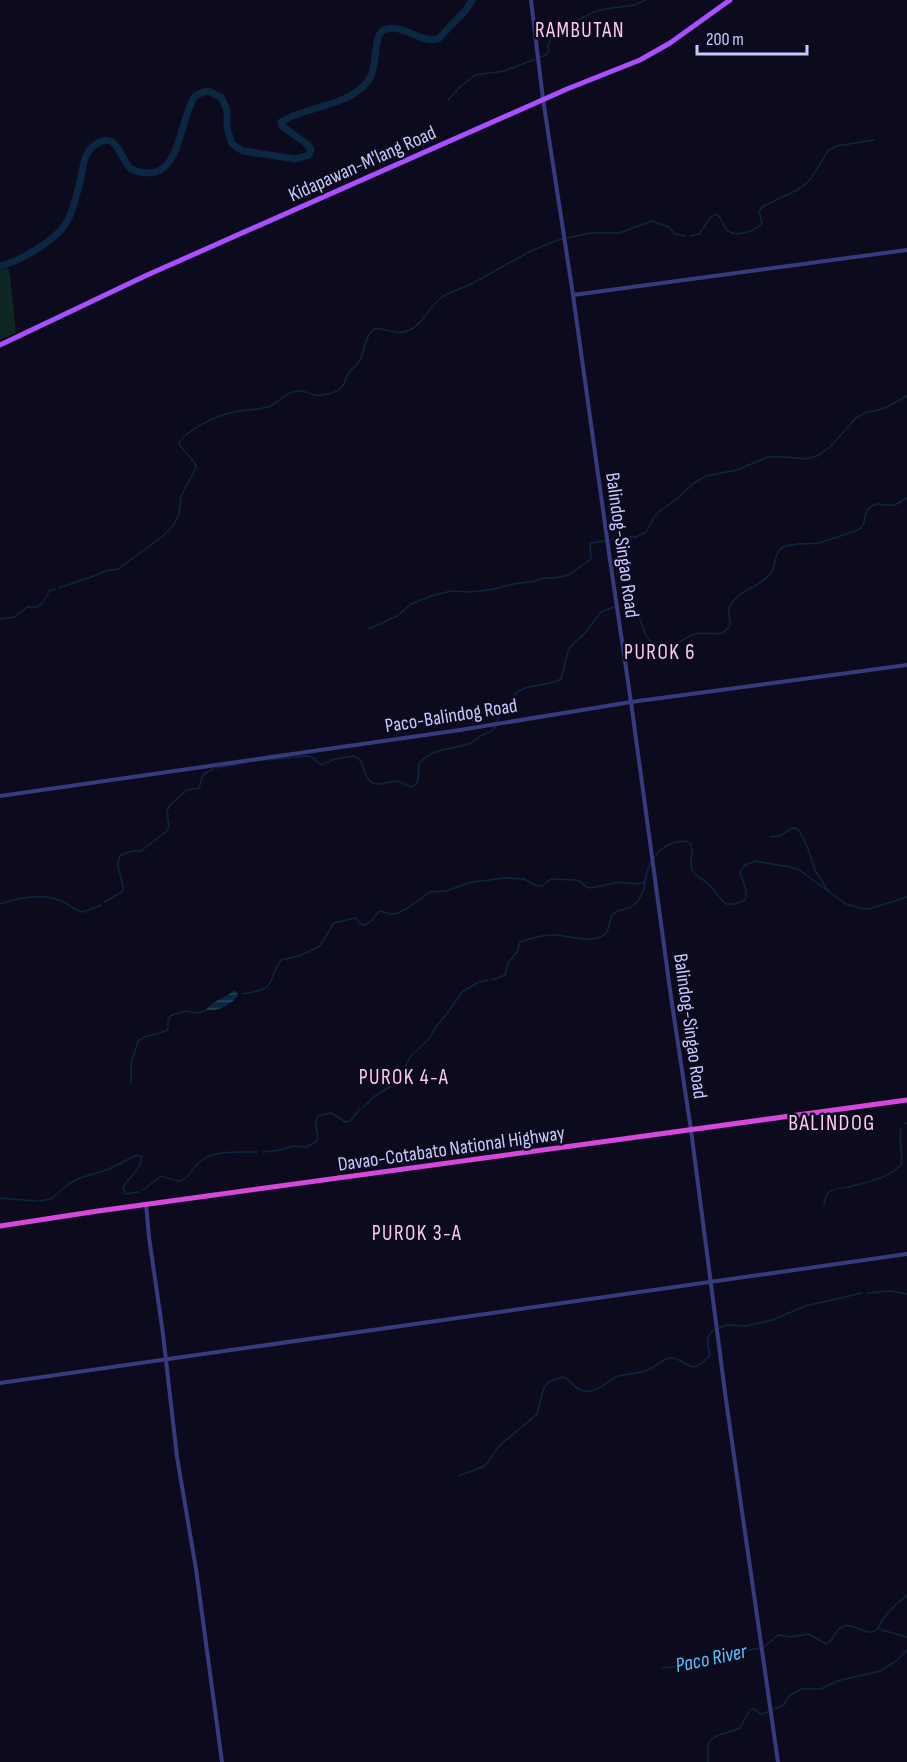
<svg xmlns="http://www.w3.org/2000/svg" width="907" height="1762" font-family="'Sofia Sans Condensed',sans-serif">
<defs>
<pattern id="water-rules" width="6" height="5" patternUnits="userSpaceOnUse" patternTransform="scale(1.5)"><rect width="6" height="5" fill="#0b2742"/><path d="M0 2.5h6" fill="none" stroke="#2d455e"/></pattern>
</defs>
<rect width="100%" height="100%" fill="#0c0b1d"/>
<path fill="#0e2723" d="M8 268 10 276 16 333 0 340V270Z"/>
<path fill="url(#water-rules)" d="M235 990 238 995C232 1005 217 1012 206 1010 210 1002 227 997 235 990Z"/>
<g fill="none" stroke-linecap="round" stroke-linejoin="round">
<path stroke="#0b2742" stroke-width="1.5" d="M448 100 461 86 475 75 504 71 546 55 549 51 548 45 551 37 566 31 578 20 594 12 605 9 635 5 645 0
M690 236 699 234 711 217 715 214C723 217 721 223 726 229 735 239 755 231 762 223L759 212 762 207 799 189 810 180 828 151 836 146 874 140
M567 238 591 233H619L652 221 669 227 675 234 685 236
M610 540 619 536 636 537 646 532 655 516 660 511 678 498 694 483 706 476 737 470 768 457H786L805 459 817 456 830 447 856 418 867 412 875 411 889 406 907 396
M59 588 94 576 106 571 118 569 163 536 173 526 179 514 181 496 196 468 195 463 181 447 179 443C187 429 218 415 234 412 246 409 258 411 270 406 279 402 284 394 293 392 302 389 307 393 315 395 322 396 336 393 341 388 345 384 345 380 347 376 350 369 358 365 361 358 365 347 365 337 374 329 387 327 394 337 410 330 424 323 429 306 442 297 451 291 462 289 471 284 501 269 530 248 562 239
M620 606C649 609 637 637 656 645 674 653 680 638 695 634 704 632 714 635 723 633L730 626C731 618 726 611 731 604 740 589 761 587 771 573 776 565 774 553 782 548 792 542 807 545 818 543 832 540 845 534 858 530 868 524 862 515 869 508 877 500 885 507 894 505 898 504 903 500 907 498
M0 619 15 617 27 607H38L44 601 49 591 55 589
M369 629 397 616 411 604 431 596 451 591 471 592 494 589 513 584 536 581 544 578H555L565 576 570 574 591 559 590 543 605 541
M496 722C499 716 504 713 508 707 510 703 511 698 515 694 526 683 548 687 561 679L568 651 573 644 585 633 601 612 614 607
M253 761 308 756 312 757 321 765 335 759 354 756C366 761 361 773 369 780 377 789 388 780 397 781 402 782 407 786 411 787 421 784 418 773 419 764 431 747 456 750 473 742 474 741 479 737 480 736 487 732 492 733 496 726
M217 768 248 762
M770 837 779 836 793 828 798 829 807 846 815 870 827 889
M105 902 123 891C124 878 114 868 120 856L132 851H141L167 831 169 827 167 811 170 805 187 790 199 788 203 775 213 769
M0 904C20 897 42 893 62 901 70 905 75 911 83 912L101 905
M492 980 505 975 508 963 517 952 520 942C531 938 542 935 554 935 567 935 596 945 606 933 610 928 609 921 612 915 619 908 630 910 636 903 645 894 644 883 647 872 652 854 669 838 689 842 696 851 688 861 692 870 695 876 702 878 707 883 715 889 718 898 726 904H734L745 900C749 891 742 881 740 872L745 865 755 861 790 867 799 870 846 904 860 908 869 909 907 897
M243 994C279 988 265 984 281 960L299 956 320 946 334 923 355 918 362 925C371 925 374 916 380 911L391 914 398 913 406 909 430 892 446 891 472 882 506 878 524 879 537 886H542L551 879 576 880 581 882 586 887 591 888 619 882 637 884 645 882
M131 1083V1064L138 1041C148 1033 159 1036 168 1029V1019L172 1015 186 1011 198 1013 206 1010
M363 1107 375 1096 396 1083 411 1056 430 1038 435 1028 449 1011 462 992 477 983 488 980
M905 1124 907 1123
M263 1152 281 1150 292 1146 306 1147 317 1141C320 1132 312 1125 318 1116L331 1113 346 1122 350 1121 360 1109
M852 1186C870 1182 887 1178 901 1165 904 1153 898 1141 901 1129
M143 1190 161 1176C168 1177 174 1182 180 1181 189 1179 193 1167 201 1161 215 1150 240 1152 257 1152
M0 1198 36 1201
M39 1201 51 1199 70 1183 77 1179 109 1169 137 1155 142 1157C141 1170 129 1177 123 1187L125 1194 139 1192
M824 1206C826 1187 834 1189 851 1187
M867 1293 891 1291 907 1294
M719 1328 727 1325 745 1326 773 1320 805 1306 862 1293
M458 1476 483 1467 488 1462 499 1446 537 1414 544 1387 550 1381 563 1377C572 1380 575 1391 585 1391 599 1393 607 1380 618 1376 629 1373 640 1374 650 1369 657 1365 663 1359 670 1358 687 1357 689 1380 710 1355 708 1344 704 1337 714 1330
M879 1628 882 1630 907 1637
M764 1647 778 1635 790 1637 809 1634 826 1644C836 1639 834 1630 842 1627 853 1621 864 1636 875 1631 879 1629 880 1623 883 1619 887 1613 901 1599 907 1596
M663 1668 699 1665 731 1654 759 1648
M773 1709 784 1705 789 1696 801 1689H821L837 1681 880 1671 896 1661 907 1650
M708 1762C709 1757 707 1752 708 1747 709 1734 730 1733 740 1728L750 1710 753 1709 761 1714 768 1712"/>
<path stroke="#0b2742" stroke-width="7" d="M0 266C20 261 53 242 65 225 73 213 76 196 80 182 83 169 83 153 95 145 117 129 120 158 130 168 135 172 141 172 147 173 153 173 160 171 164 167 179 155 182 122 191 104 192 102 193 98 195 96 198 94 204 92 208 91L221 97 227 110V128L232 144 243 151 296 159 309 155 311 150 308 145 282 126 281 122C306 106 348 107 368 81 379 67 372 35 384 30 402 22 420 44 438 39L466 10 472 0"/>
<path stroke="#353b7d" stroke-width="4" d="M531 0 543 99 573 295 610 560 631 702 671 997 691 1130 726 1400 778 1762
M573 295 907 250
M0 796 460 730 631 702 907 665
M146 1204 149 1237 163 1334 177 1457 196 1569 222 1762
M0 1383 907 1254"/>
<path stroke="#a84fff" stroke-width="5" d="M0 345 145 276 567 89 640 60 670 43 730 0"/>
<path stroke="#d449d9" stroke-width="5" d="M0 1226 98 1211 907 1100"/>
</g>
<g text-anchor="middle" stroke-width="5" stroke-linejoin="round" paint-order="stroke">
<g font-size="20" fill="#c8c8ff" stroke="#0c0b1d">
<text transform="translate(362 163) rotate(-24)" y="7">Kidapawan-M'lang Road</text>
<text transform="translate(623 545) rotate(82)" y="7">Balindog-Singao Road</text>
<text transform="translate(451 715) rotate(-9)" y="7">Paco-Balindog Road</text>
<text transform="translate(691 1026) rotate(82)" y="7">Balindog-Singao Road</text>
<text transform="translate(451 1148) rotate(-8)" y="7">Davao-Cotabato National Highway</text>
</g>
<g font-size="21" letter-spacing="1.5" fill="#ffcaf2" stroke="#0c0b1d">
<text x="580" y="37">RAMBUTAN</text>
<text x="660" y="659">PUROK 6</text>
<text x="404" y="1084">PUROK 4-A</text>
<text x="417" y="1240">PUROK 3-A</text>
</g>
<g font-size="21" font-style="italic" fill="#56c4ff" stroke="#0c0b1d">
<text transform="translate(711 1658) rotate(-12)" y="7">Paco River</text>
</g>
<g font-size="22" letter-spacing="1.5" fill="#ffcaf2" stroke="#0c0b1d">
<text x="832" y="1130">BALINDOG</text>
</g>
</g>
<path d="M697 45v9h110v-9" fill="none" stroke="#c8c8ff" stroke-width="3"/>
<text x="706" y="45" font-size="18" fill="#c8c8ff" stroke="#0c0b1d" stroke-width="4.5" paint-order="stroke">200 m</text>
</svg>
